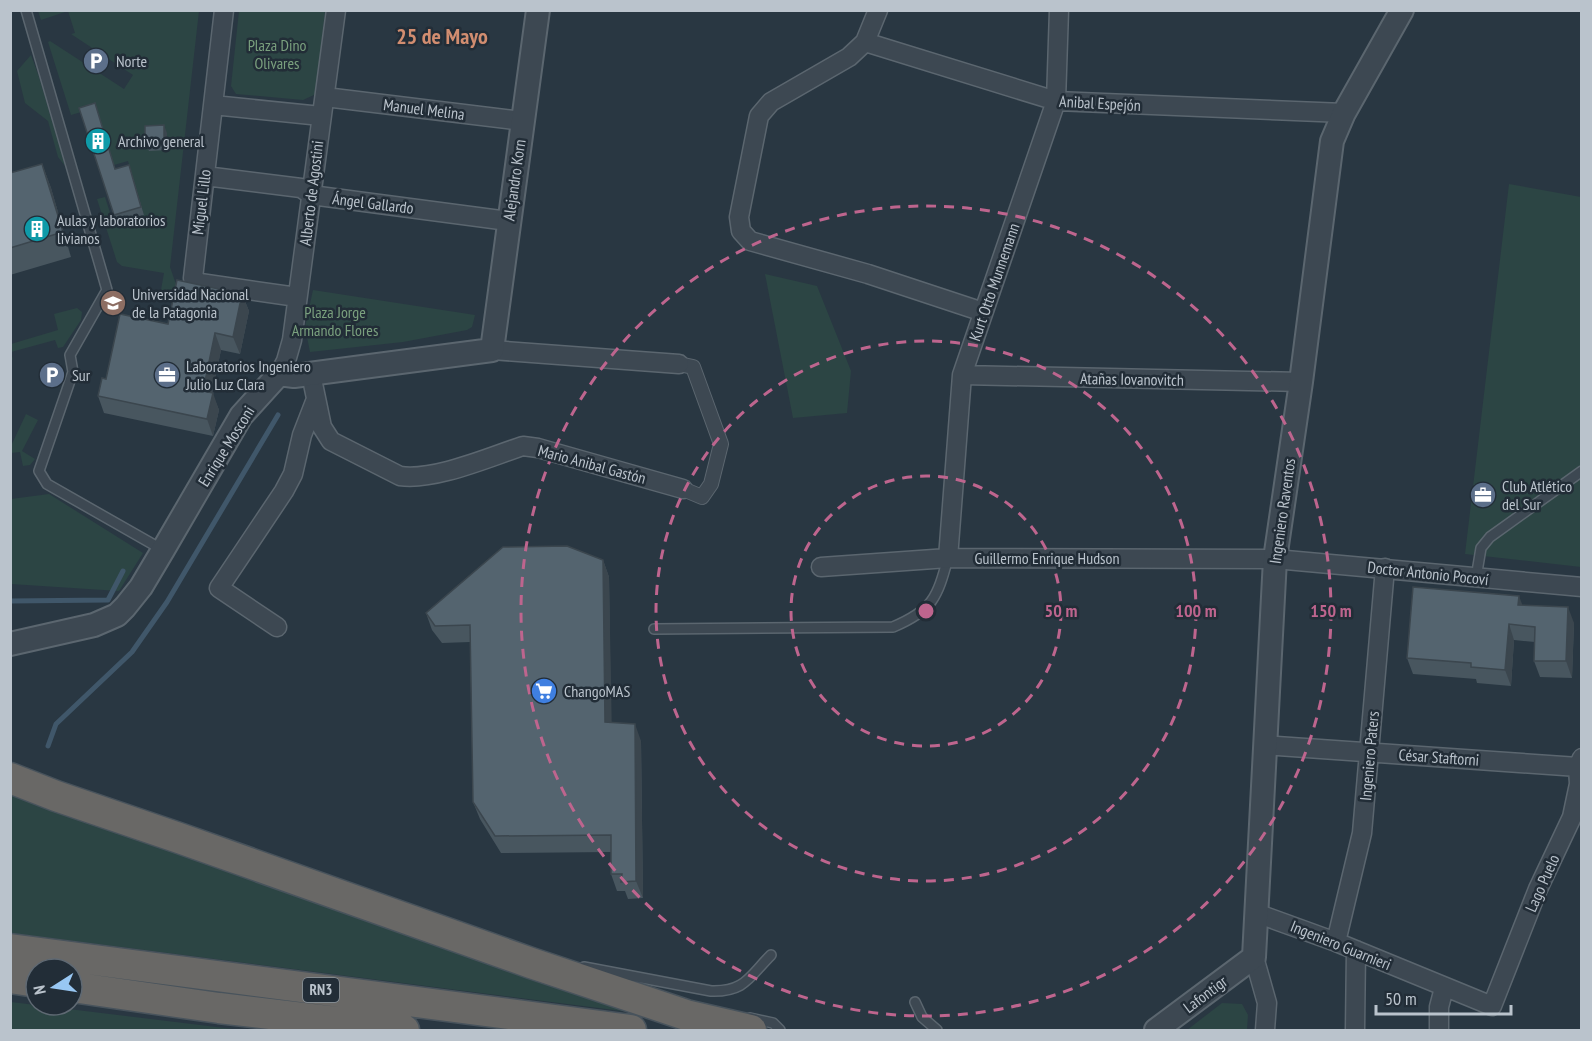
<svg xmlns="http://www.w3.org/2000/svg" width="1592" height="1041" font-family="'PT Sans Narrow',sans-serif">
<rect width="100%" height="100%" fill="#293742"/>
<path fill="#2c4544" d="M38 11H199L170 267 179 293 161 290 164 273 122 266 117 262 97 199 105 197 114 225 144 215 128 161 114 165 95 108 71 115 48 42 50 41 124 89 133 75 71 34 75 33 68 11 41 20Z
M239 11H325L316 94 303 100 236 94 231 86Z
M31 55 39 77 65 166 58 157 48 121 25 103 17 71Z
M1509 184 1581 197V567L1465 554Z
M765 274 817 286 851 371 847 413 793 418Z
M313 290 475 315 472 327 467 330 403 342 310 352 305 327Z
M77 308 82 312 81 320 63 347 58 348 55 340 11 352 13 360 11 359V344L58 330 54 314Z
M26 414 38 420 22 451 35 459 30 465 23 466 20 452 11 453V446Z
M49 494 143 553 119 591 11 584V499Z
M11 790 669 1017 11 933Z
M10 1002H11L241 1030H11Z
M1222 1003 1242 1004 1248 1015 1247 1030H1187Z"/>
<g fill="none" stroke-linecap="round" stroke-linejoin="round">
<path stroke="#40576a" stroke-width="5" d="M10 601 108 600 123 571
M48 746 56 724 132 652 167 602 278 415"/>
<g stroke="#5b666f" stroke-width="12">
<path id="service" d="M26 10 107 290 70 355 73 372 39 471 47 484 163 550
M1476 578 1481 548 1490 537 1582 471
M654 629 893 627C933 610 937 598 948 558
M584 967 711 991C745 992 749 977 771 955
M915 1002 922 1017 937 1030
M750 1018 773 1023 780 1030"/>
</g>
<g stroke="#5b666f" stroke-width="16">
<path id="pedestrian" d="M679 364 693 367 721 444 711 484 702 497 683 489"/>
</g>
<g stroke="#5b666f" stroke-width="21">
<path id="minor" d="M224 10 193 278 200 283 297 297
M878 10 865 42 849 57 771 102 759 116 739 217 741 231 750 241 868 274 983 312
M865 42 1056 101 1344 113
M325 97 522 121
M213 105 321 116
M205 176 301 188 311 195 508 221
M492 350 679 364
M279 374 286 361 292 340 336 10
M311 374 322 427 331 441 400 476C435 481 489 457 523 446L538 448 683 489
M962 375 1301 382
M948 558 962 375 1056 101 1059 10
M821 567 948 558 1275 559 1582 587
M277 627 219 588 284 491 293 474 302 435 316 399
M1264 745 1578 767
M1256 913 1336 942 1492 1006 1538 889 1572 817 1579 784 1578 767 1582 758
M1336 942 1362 833 1385 568
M1254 957 1267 1003 1265 1030
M1355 1030 1356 950
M1439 1030V1007L1444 988"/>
</g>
<g stroke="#5b666f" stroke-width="26">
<path id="tertiary" d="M10 644 94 625 117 615 125 607 141 587 163 550 241 416 279 374 294 376 492 350 538 10
M1156 1030 1254 957 1275 559 1301 382 1332 141 1344 113 1402 10"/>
</g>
<g stroke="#48535c" stroke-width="33">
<path id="trunk" d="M10 778 56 796 179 838 531 963 686 1015 751 1030
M10 949 631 1030
M10 978 36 982
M72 987 219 1008 404 1030"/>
</g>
<use href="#service" stroke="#3d4852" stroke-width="9"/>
<use href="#pedestrian" stroke="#3d4852" stroke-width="14"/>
<use href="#minor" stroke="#3d4852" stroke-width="18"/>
<use href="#tertiary" stroke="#3d4852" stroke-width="22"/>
<use href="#trunk" stroke="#696866" stroke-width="30"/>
</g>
<path fill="#48565f" d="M95 103 115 169 129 165 144 215 117 223 79 108Z
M167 133V150L149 151 145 142Z
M42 164 51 188 71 257 10 275V173Z
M242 294 249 311 240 354 221 350 212 393 219 410 213 436 104 413 98 396 106 379 168 324Z
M603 560 609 577 611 722 641 741 643 898 628 899 625 891H617L611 874V852L501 853 480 819 473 802 470 642 442 643 432 630 426 613Z
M1522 605 1574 623 1572 678 1540 677 1534 661 1535 642 1514 640 1511 686 1477 683 1476 679 1413 674 1407 658Z"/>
<path fill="#3b464e" d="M164 125 167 133V150L164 141Z
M42 164 51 188 71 257 63 232Z
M242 294 249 311 240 354 233 337Z
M215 333 221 350 209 408 203 391Z
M213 393 219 410 213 436 207 419Z
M603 560 609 577 612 739 605 722Z
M1519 596 1525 612 1518 605Z
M1568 607 1574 623 1572 678 1566 661Z
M1509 624 1514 640 1511 686 1505 670Z
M635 724 641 741 643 898 636 881Z"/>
<path fill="#54646f" stroke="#3b464e" stroke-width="1.5" d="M95 103 115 169 129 165 141 207 114 215 79 108Z
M164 125V141L145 142V126Z
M42 164 63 232 10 248V173Z
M177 280 242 294 233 337 215 333 203 391 213 393 207 419 98 396 102 378 106 379 120 314 168 324Z
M567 546 603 560 605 722 635 724 636 881 621 882 622 874H611V835L495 836 473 802 470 625 435 626 426 613 503 547Z
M1413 587 1519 596 1518 605 1568 607 1566 661H1534L1535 627 1509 624 1505 670 1471 667V663L1407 658Z"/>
<g fill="none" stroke="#be658e" stroke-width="3" stroke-dasharray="10 8">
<circle cx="926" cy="611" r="135"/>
<circle cx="926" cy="611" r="270"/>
<circle cx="926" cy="611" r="405"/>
</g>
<defs>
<g id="parking-disc" transform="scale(1.35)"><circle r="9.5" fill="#5c6f8a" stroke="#222d37"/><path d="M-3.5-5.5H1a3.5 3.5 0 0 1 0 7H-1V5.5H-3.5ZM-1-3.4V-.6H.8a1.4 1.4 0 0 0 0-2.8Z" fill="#fff"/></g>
<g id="building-disc" transform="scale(1.35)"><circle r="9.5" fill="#0f9aa8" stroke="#222d37"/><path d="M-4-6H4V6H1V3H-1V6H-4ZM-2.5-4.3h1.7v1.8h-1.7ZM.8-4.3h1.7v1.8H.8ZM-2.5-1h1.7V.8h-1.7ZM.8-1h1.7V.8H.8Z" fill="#fff"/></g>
<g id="university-disc" transform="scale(1.35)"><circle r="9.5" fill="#8d6e63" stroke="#222d37"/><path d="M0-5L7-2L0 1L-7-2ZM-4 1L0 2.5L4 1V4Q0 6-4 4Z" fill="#fff"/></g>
<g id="office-disc" transform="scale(1.35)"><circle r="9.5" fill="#5c6f8a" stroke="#222d37"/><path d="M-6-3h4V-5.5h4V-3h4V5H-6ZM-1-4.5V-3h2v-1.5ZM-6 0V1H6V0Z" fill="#fff"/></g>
<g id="supermarket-disc" transform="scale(1.35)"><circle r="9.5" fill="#3f7fe0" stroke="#222d37"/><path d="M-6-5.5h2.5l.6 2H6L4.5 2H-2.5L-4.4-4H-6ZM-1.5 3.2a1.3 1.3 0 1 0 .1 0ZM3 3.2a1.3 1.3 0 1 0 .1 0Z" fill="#fff"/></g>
</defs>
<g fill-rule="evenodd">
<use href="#parking-disc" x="96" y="61"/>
<use href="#building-disc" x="98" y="141"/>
<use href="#building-disc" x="37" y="229"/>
<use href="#university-disc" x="113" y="303"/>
<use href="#parking-disc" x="52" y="375"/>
<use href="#office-disc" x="167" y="375"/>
<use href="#office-disc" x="1483" y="495"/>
<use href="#supermarket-disc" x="544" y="691"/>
</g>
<g text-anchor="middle" stroke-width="5" stroke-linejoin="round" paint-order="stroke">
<rect fill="#222d37" stroke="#8c969f" stroke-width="1.5" x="303" y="978" width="36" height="24" rx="4.5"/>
<g font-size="15" font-weight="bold" fill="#bac3cc">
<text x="321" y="995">RN3</text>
</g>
<g font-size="16" fill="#7aa07e" stroke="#222d37">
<text x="277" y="51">Plaza Dino<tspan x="277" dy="18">Olivares</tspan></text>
<text x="335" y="318">Plaza Jorge<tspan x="335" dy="18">Armando Flores</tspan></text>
</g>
<g font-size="16" fill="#bac3cc" stroke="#222d37" text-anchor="start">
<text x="116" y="67">Norte</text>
<text x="118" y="147">Archivo general</text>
<text x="57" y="226">Aulas y laboratorios<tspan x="57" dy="18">livianos</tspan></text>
<text x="132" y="300">Universidad Nacional<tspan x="132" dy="18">de la Patagonia</tspan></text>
<text x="186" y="372">Laboratorios Ingeniero<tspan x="186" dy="18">Julio Luz Clara</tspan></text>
<text x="72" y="381">Sur</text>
<text x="1502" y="492">Club Atlético<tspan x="1502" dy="18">del Sur</tspan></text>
<text x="564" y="697">ChangoMAS</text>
</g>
<g font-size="16" fill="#bac3cc" stroke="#222d37">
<text transform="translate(1100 103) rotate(3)" y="6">Anibal Espejón</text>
<text transform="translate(424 109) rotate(7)" y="6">Manuel Melina</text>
<text transform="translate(514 180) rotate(-82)" y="6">Alejandro Korn</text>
<text transform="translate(311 193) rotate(-83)" y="6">Alberto de Agostini</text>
<text transform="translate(201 202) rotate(-83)" y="6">Miguel Lillo</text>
<text transform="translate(373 203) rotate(7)" y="6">Ángel Gallardo</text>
<text transform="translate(994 282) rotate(-71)" y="6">Kurt Otto Munnemann</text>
<text transform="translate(1132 379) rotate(1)" y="6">Atañas Iovanovitch</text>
<text transform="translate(226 446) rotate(-58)" y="6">Enrique Mosconi</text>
<text transform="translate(592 464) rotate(15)" y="6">Mario Anibal Gastón</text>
<text transform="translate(1282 511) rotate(-82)" y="6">Ingeniero Raventos</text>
<text x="1047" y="564">Guillermo Enrique Hudson</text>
<text transform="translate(1428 573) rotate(6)" y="6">Doctor Antonio Pocoví</text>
<text transform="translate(1369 756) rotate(-85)" y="6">Ingeniero Paters</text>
<text transform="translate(1439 757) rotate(4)" y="6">César Staftorni</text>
<text transform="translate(1542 883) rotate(-66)" y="6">Lago Puelo</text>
<text transform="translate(1341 945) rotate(22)" y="6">Ingeniero Guarnieri</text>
<text transform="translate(1205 994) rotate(-37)" y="6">Lafontigr</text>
</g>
<g font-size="22" font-weight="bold" fill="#d18d70" stroke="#222d37">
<text x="442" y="44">25 de Mayo</text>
</g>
</g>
<circle cx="926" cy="611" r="9" fill="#be658e" stroke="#222d37" stroke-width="3"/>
<g font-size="18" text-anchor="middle" font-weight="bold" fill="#be658e" stroke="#222d37" stroke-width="5" stroke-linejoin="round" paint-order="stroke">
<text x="1061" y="617">50 m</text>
<text x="1196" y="617">100 m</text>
<text x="1331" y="617">150 m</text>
</g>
<rect width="1592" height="1041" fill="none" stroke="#bac3cc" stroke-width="24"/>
<g transform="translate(54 987) rotate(258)"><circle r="28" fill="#222d37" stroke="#5f6973" stroke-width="1.5"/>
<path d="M0-4.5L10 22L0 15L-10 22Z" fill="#98c7f3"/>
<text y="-9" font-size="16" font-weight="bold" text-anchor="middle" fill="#bac3cc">N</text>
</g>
<path d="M1376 1005v9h135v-9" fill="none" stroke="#bac3cc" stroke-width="3"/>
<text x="1385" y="1005" font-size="18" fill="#bac3cc" stroke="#222d37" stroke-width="4.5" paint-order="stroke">50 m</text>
</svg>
